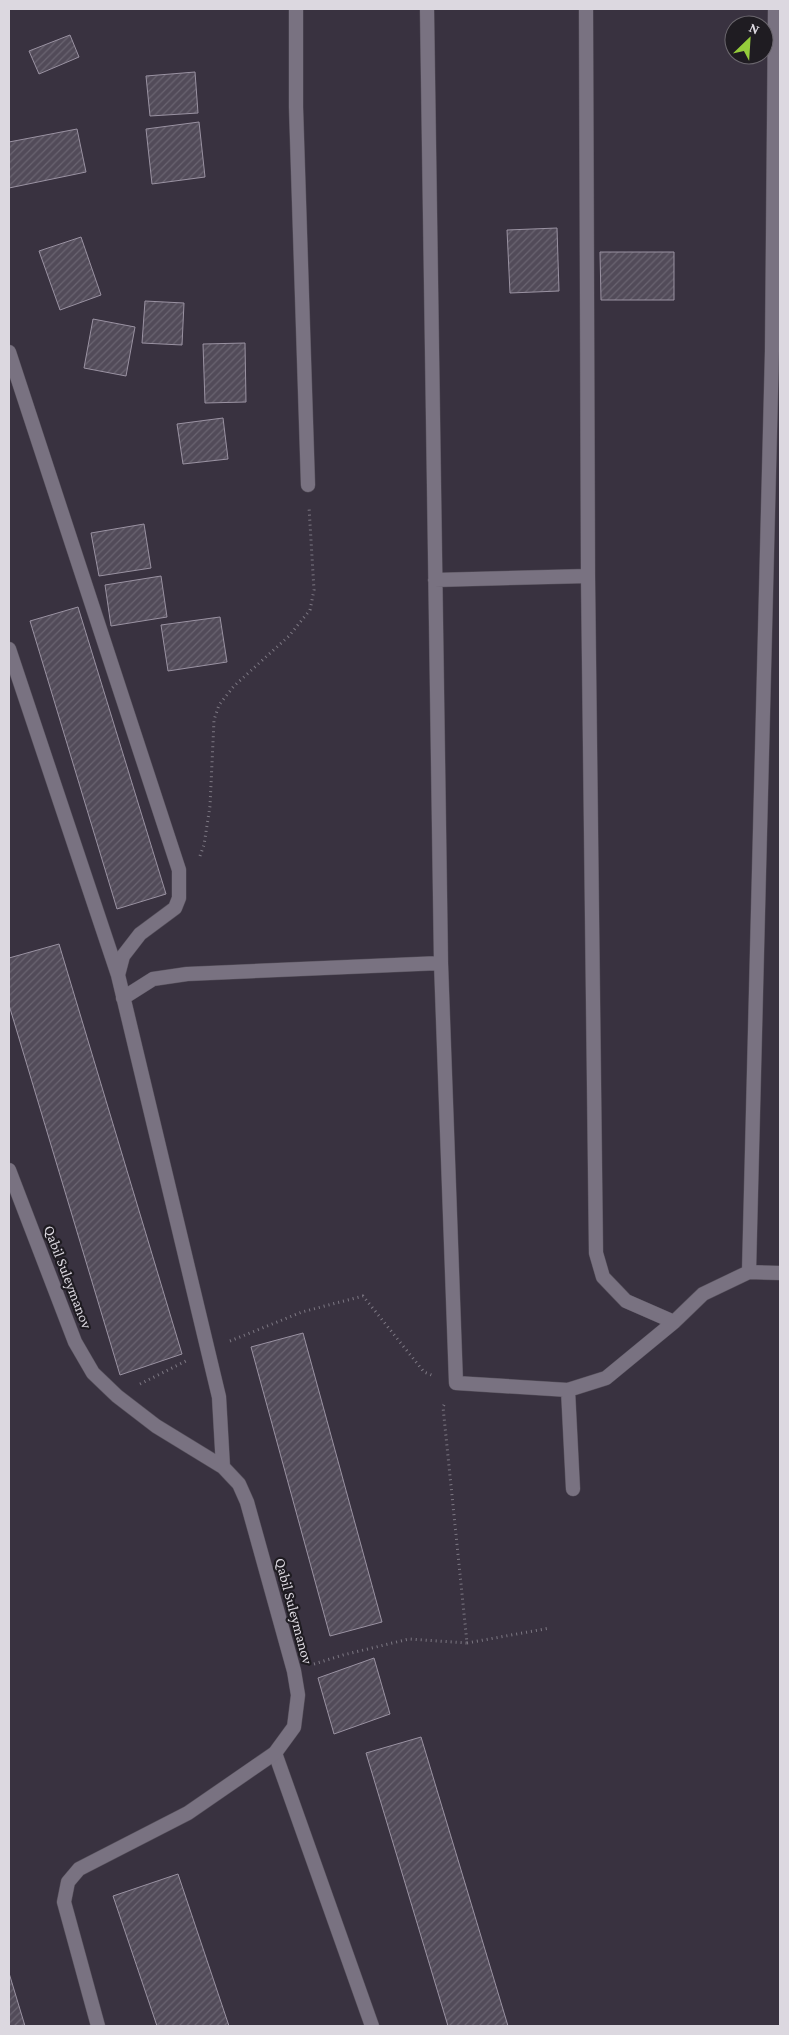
<svg xmlns="http://www.w3.org/2000/svg" width="789" height="2035" font-family="'Crimson Pro',serif">
<defs>
<pattern id="building-hatch" width="6" height="6" patternUnits="userSpaceOnUse" patternTransform="scale(1.25)"><rect width="6" height="6" fill="#524b59"/><path d="M-1 1l2-2M0 6l6-6M5 7l2-2" fill="none" stroke="#6a6471"/></pattern>
</defs>
<rect width="100%" height="100%" fill="#393240"/>
<path fill="url(#building-hatch)" stroke="#9a92a2" d="M70 35 79 57 39 74 29 51Z
M195 72 198 113 150 116 146 76Z
M199 122 205 177 152 184 146 129Z
M77 129 86 172 9 188V142Z
M557 228 559 291 510 293 507 230Z
M81 237 101 295 60 310 39 251Z
M600 252H674V300H601Z
M145 301 184 303 182 345 142 343Z
M93 319 135 327 126 376 84 368Z
M245 343 246 402 205 403 203 344Z
M223 418 228 459 183 464 177 424Z
M144 524 151 568 99 576 91 533Z
M161 576 167 617 111 626 105 585Z
M78 607 166 894 117 909 30 621Z
M220 617 227 662 168 671 161 625Z
M59 944 182 1354 120 1375 9 1005V958Z
M303 1333 382 1622 330 1636 251 1347Z
M374 1658 390 1714 334 1734 318 1678Z
M421 1737 508 2026H448L366 1753Z
M178 1874 229 2026H157L113 1896Z
M9 1973 25 2026H9Z"/>
<g fill="none" stroke-linecap="round" stroke-linejoin="round">
<g stroke="#554f5a" stroke-width="15">
<path id="service" d="M275 1753 372 2026"/>
</g>
<g stroke="#554f5a" stroke-width="15">
<path id="minor" d="M296 9V107L308 485
M427 9 441 963 456 1383 568 1390 606 1378 674 1322 703 1294 749 1272 780 1273
M586 9 588 576 596 1253 603 1277 626 1301 674 1322
M9 352 179 870V898L175 908 140 934 123 956 118 975 219 1397 223 1467
M435 580 588 576
M9 649 118 975
M123 998 153 979 187 974 441 963
M9 1170 75 1342 93 1373 117 1396 156 1426 223 1467 239 1484 247 1502 294 1671 298 1695 294 1727 275 1753 188 1813 79 1869 68 1882 64 1902 98 2026
M749 1272 772 351 775 9
M568 1390 573 1489"/>
</g>
<path stroke="#7d7883" stroke-width="3" stroke-dasharray="1 4" stroke-linecap="butt" d="M200 856 204 845 210 806 214 720 219 705 234 686 289 636 310 610 314 590 309 507
M230 1341 302 1312 363 1296 424 1372 434 1376
M140 1384 188 1360
M467 1643 550 1628
M314 1664 343 1655 409 1639 467 1643 443 1407 445 1403"/>
<use href="#service" stroke="#797281" stroke-width="14"/>
<use href="#minor" stroke="#797281" stroke-width="14"/>
</g>
<g text-anchor="middle" stroke-width="4.5" stroke-linejoin="round" paint-order="stroke">
<g font-size="15" fill="#dcd8e0" stroke="#1f1c22">
<text transform="translate(68 1277) rotate(69)" y="5">Qabil Suleymanov</text>
<text transform="translate(294 1611) rotate(75)" y="5">Qabil Suleymanov</text>
</g>
</g>
<rect width="789" height="2035" fill="none" stroke="#dcd8e0" stroke-width="20"/>
<g transform="translate(749 40) rotate(25)"><circle r="24" fill="#1f1c22" stroke="#6b676e"/>
<path d="M0-4L9 19L0 12L-9 19Z" fill="#95cc3b"/>
<text y="-8" font-size="14" font-weight="bold" text-anchor="middle" fill="#dcd8e0">N</text>
</g>
</svg>
